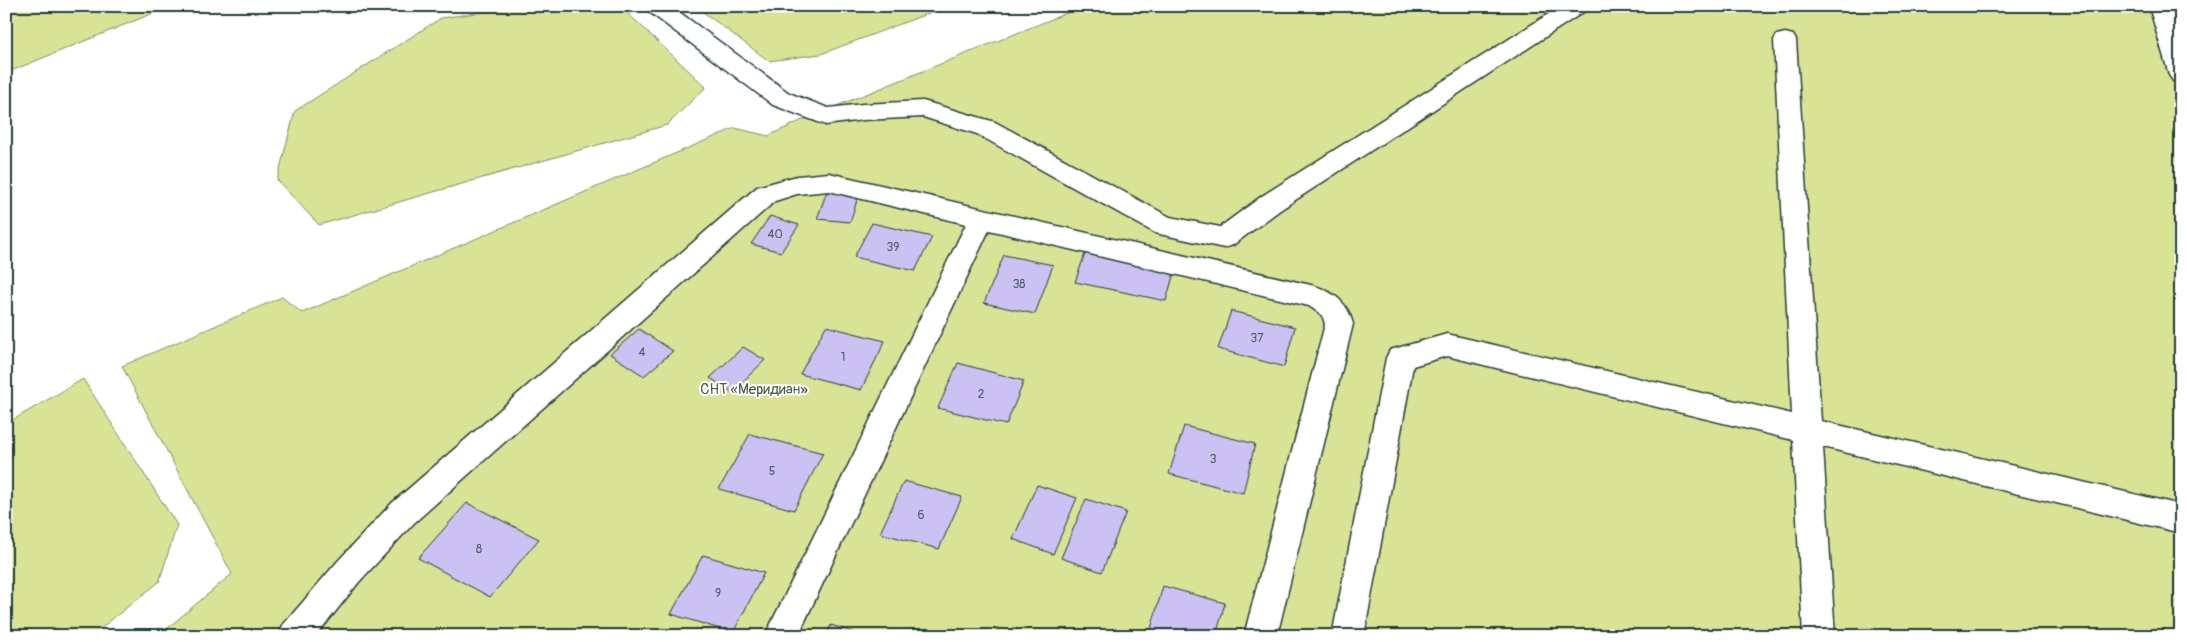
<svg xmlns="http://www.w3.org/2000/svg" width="2187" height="642" font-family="Pangolin,sans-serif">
<rect width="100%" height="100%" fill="#fff"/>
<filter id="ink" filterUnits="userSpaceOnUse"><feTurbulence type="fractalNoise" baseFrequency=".02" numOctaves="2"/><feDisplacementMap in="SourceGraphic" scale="10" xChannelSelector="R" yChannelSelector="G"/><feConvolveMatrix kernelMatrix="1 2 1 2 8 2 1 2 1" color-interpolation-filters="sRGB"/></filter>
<g filter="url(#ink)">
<path fill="#d8e396" stroke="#7c9065" d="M6 6H163L156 12 6 73Z
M525 6H620L706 87 667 125 319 225 277 180 295 111 441 18Z
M695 6H948L821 54 769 61Z
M1084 6H2181V636H158L232 574 122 366 282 297 302 313 735 128 768 136 807 118Z
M83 379 177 525 159 582 91 636H6V424Z"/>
<path fill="#ccc1f3" stroke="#1f3d34" d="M827 191 859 194 850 222 817 219Z
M770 216 799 225 781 252 751 244Z
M872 223 932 237 915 271 854 257Z
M1086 251 1175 269 1166 301 1075 282Z
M1004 255 1053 265 1035 314 984 303Z
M1231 311 1295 327 1284 367 1218 349Z
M826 326 885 341 861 390 800 374Z
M639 329 673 351 644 376 610 354Z
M743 347 765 360 732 392 710 378Z
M958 363 1024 381 1006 425 938 408Z
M1184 426 1255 444 1243 493 1169 474Z
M750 434 823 453 794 510 719 489Z
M904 481 962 497 939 549 880 533Z
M1037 485 1077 498 1053 554 1013 539Z
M1086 499 1126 512 1102 572 1061 558Z
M467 503 539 539 490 597 418 558Z
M703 555 764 573 733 633 671 614Z
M1163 586 1225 603 1216 636H1149Z
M831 625 865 636H826Z"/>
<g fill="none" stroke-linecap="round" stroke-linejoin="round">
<g stroke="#1f3d34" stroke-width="3">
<path id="minor" d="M645 6H671L789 93 828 108 863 104 923 101 995 122 1170 217 1220 227 1262 196 1561 6H1588L1585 11 1280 210 1233 245 1224 248 1155 233 977 134 923 117 863 120 826 125 773 105 648 11Z
M2149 6H2171L2181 37V83L2173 81 2169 75Z
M1785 33 1793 35 1796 40 1821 421 2181 505V533L1823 447 1835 636H1803L1793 440 1447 356 1413 366 1364 636H1332L1386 358 1390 350 1447 334 1792 414 1774 40 1777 35Z
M829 173 1315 286C1335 293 1348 303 1353 324L1277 636H1244L1325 324 1322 315 1309 306 989 230 798 636H765L966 224 829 191 797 194 775 201 414 523 359 582 316 636H279L283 625 337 562 392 503 757 187 797 176Z"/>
</g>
<use href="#minor" fill="#fff" fill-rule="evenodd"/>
</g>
</g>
<g text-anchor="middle" stroke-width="4" stroke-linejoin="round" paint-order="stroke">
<g font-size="12" fill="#4a5e64">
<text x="775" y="238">40</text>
<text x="893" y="251">39</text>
<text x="1019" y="288">38</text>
<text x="1257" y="342">37</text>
<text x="642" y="356">4</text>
<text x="843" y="361">1</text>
<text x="981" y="398">2</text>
<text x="1213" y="463">3</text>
<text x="772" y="475">5</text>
<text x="921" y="519">6</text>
<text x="479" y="553">8</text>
<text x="718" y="597">9</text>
</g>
<g font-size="15" fill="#445e48" stroke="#fff">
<text x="754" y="394">СНТ «Меридиан»</text>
</g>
</g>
<rect width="2187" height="642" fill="none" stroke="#fff" stroke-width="25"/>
<rect x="12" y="12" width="2162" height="617" fill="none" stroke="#1f3d34" stroke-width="2" filter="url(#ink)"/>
</svg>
